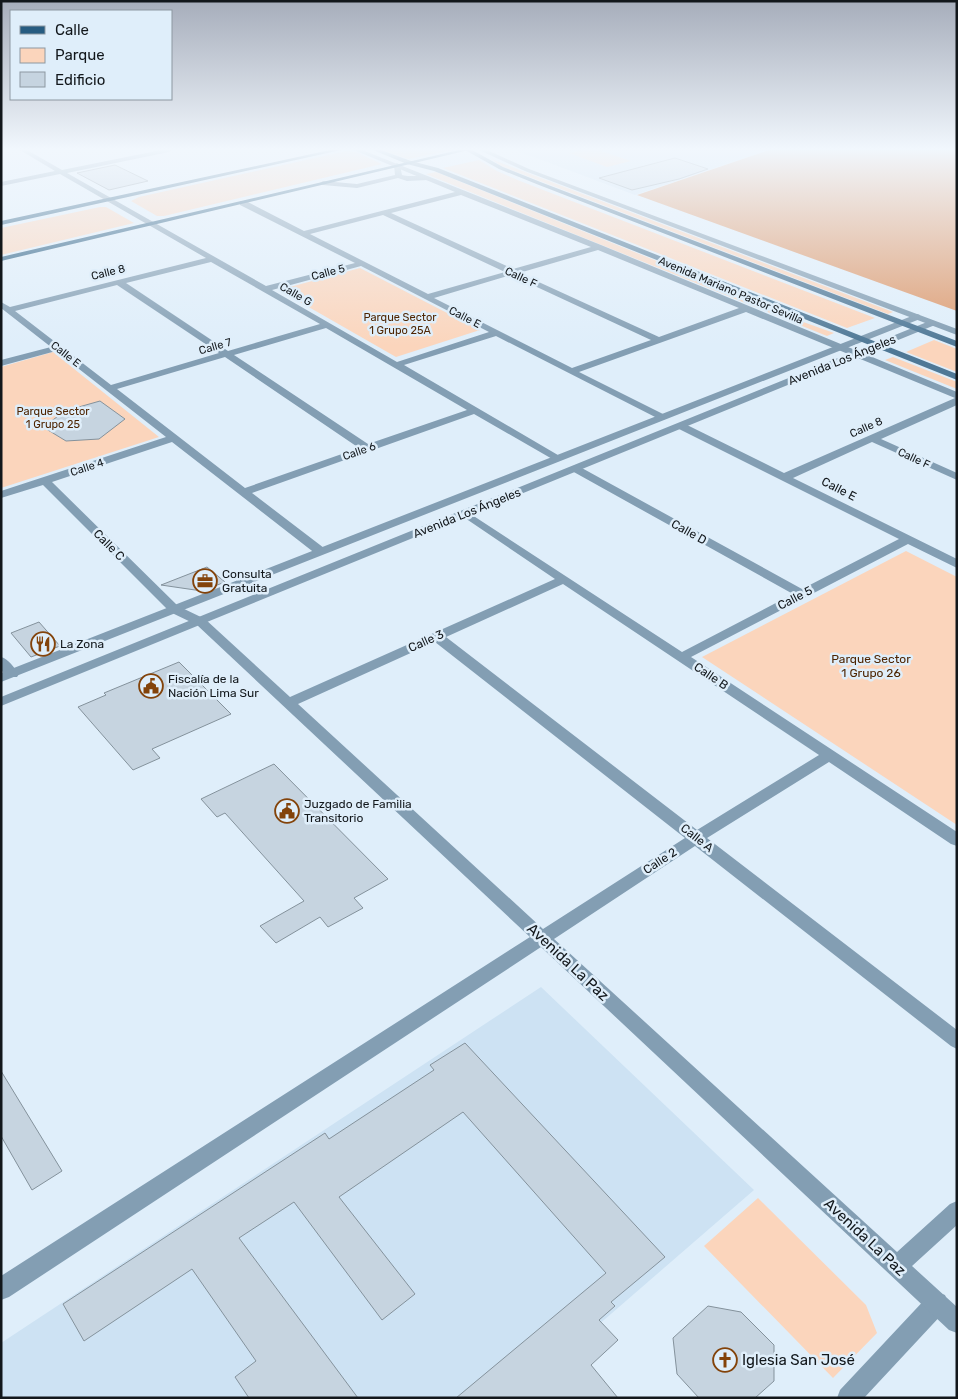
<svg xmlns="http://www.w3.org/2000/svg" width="958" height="1399" font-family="Rubik,sans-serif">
<rect width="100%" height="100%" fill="#dfeefa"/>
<path fill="#cde2f3" d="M515 150H768L635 195Z
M541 987 754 1190 514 1398H1V1343Z"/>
<path fill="#fbd5bc" d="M381 150H453L408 159Z
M584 150H598L631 161 607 167 569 153Z
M346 151 356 152 382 164 164 216H157L131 201 139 197Z
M491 159 893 312 888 314 501 166Z
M479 160 497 171 520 181 875 318 847 328 443 168Z
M436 172 694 276 739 299 834 333 827 336 426 174Z
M100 207H106L134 223 1 255V228Z
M360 268 480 330 396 357 279 290Z
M934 340 957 349V372L906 352Z
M53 352 159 437 1 488V367Z
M893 357 957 382V389L885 360Z
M906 551 957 577V825L702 657Z
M758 1198 866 1305 877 1333 833 1378 704 1246Z"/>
<path fill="#dd9c71" d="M769 150H957V311L637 195Z"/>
<path fill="#c6d4e0" stroke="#84929c" d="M675 158 708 169 679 179 632 190 599 178Z
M115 165 148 181 109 190 77 173Z
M100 401 125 419 99 439 66 441 43 427 61 414V412Z
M207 567 225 582 202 591 161 585Z
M39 622 60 646 31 657 11 633Z
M179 662 231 714 152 749 160 758 133 770 78 707 106 695 104 693Z
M274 764 388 879 354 898 363 908 328 927 320 917 276 943 260 926 304 901 225 813 217 817 201 799Z
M465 1043 665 1257 611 1302 615 1306 599 1320 618 1340 591 1365 618 1398H456L606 1273 463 1112 339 1197 415 1294 382 1320 294 1202 239 1238 358 1398H249L235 1377 256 1361 192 1269 84 1341 63 1304 325 1133 329 1139 434 1070 430 1065Z
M1 1071 62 1171 32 1190 1 1136Z
M708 1306 741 1312 774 1345V1381L755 1398H699L677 1374 673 1338Z"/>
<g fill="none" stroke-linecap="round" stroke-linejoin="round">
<path fill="#839eb3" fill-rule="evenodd" d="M397 163 400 165 402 175C412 178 423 173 431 178L428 180 407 181 398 178 357 188 323 185 320 183 323 181 357 184 395 175 394 165Z
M937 1292 945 1295 948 1303 945 1311 864 1398H837L840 1390 929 1295Z"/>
<path fill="#839eb3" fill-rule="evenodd" d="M20 150H27L62 170 161 150H172L169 152 67 173 266 286 355 263 240 205V201H246L304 231 455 192 354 150H362L601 245 957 392V405L881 439 957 473V480L872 442 793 478 957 559V568L908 544 691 657 957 832V846L951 844 829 762 707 838 957 1030V1049L951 1046 695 846 554 939 897 1252 950 1204 957 1201V1225L912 1266 957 1307V1333L949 1330 541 947 9 1297 1 1300V1276L530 937 197 625 170 612 43 485 1 498V491L166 437 56 351 1 366V360L51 347 1 308V302L10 307 206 258 60 174 1 186V182L55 171ZM461 195 591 247 513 269 391 213ZM383 215 505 272 428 294 310 234ZM598 250 739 308 659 337 519 273ZM211 262 320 324 228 351 126 283ZM361 266 489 332 397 362 272 290ZM511 275 651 340 572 368 434 298ZM117 285 219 353 111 385 15 311ZM746 312 955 398 784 473 685 424H677V428L899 539 802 589 580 467H572L571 469 572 471 793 594 682 652 466 511 460 514 462 516 555 579 290 697 205 619 178 606 52 482 172 442 316 554H324L326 551 324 548 252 493 474 414 554 460 558 461 563 458 404 365 496 336 661 420 665 419V415L579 372ZM326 328 467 410 368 444 234 355ZM225 357 359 448 245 488 117 389ZM563 584 819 755 697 830 446 637ZM435 642 685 838 543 929 298 704Z
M479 150H487L529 169 957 329V335L525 171Z
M1 657C9 659 14 668 19 674L17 677H7L1 670Z"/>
<path fill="#839eb3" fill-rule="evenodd" d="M917 314 920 315V319L1 682V673Z
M932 320 936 323 935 325 1 706V697Z"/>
<path fill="#4f7896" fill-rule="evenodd" d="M373 150H381L411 161 438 168 957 374V380L434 171 407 164Z
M465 150H472L503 167 543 183 957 341V347L539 185 499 169Z"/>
<path fill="#275c81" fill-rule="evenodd" d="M330 150H341L1 225V221Z
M459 150H469L1 261V257Z"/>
</g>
<linearGradient id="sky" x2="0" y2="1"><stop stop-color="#a6adbb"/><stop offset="0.43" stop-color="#f1f7fd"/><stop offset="1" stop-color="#f1f7fd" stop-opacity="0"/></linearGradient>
<rect width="958" height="346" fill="url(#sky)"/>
<defs>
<g id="office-ring" transform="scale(1.25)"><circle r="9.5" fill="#dfeefa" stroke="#83430a" stroke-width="1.5"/><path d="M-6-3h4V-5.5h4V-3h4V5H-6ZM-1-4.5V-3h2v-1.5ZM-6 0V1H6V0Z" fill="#83430a"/></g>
<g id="restaurant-ring" transform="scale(1.25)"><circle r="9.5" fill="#dfeefa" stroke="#83430a" stroke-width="1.5"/><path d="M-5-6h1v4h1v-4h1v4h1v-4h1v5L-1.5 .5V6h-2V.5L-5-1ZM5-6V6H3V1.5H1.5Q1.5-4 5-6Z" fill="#83430a"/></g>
<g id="civic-ring" transform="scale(1.25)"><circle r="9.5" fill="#dfeefa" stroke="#83430a" stroke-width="1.5"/><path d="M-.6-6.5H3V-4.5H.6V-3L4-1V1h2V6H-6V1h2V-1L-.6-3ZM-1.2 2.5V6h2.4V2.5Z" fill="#83430a"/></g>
<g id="church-ring" transform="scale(1.25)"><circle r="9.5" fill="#dfeefa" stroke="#83430a" stroke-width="1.5"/><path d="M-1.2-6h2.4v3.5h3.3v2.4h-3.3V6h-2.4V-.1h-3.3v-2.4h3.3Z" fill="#83430a"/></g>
</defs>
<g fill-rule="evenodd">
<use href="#office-ring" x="205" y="581"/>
<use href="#restaurant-ring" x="43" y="644"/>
<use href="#civic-ring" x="151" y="686"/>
<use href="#civic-ring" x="287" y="811"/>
<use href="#church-ring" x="725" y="1360"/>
</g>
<g text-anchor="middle" stroke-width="5" stroke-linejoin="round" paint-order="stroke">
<g font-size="11" fill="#12171b" stroke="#dfeefa">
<text transform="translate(108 272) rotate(-14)" y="4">Calle 8</text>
<text transform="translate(328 272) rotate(-15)" y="4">Calle 5</text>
<text transform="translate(521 277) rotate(25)" y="4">Calle F</text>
<text transform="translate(731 290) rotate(23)" y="4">Avenida Mariano Pastor Sevilla</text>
<text transform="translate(296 294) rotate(30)" y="4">Calle G</text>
<text transform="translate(465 317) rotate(27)" y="4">Calle E</text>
<text transform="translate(215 346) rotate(-16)" y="4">Calle 7</text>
<text transform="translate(66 354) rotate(38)" y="4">Calle E</text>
<text transform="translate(866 427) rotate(-24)" y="4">Calle 8</text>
<text transform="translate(359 451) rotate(-19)" y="4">Calle 6</text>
<text transform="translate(914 458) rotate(25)" y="4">Calle F</text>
<text transform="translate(87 467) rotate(-18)" y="4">Calle 4</text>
</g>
<g font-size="11" fill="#4e2502" stroke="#dfeefa">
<text x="400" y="321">Parque Sector<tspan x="400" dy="13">1 Grupo 25A</tspan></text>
<text x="53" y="415">Parque Sector<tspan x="53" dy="13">1 Grupo 25</tspan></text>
</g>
<g font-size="12" fill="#12171b" stroke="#dfeefa">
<text transform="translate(842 360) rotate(-22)" y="4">Avenida Los Ángeles</text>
<text transform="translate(839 489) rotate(27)" y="4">Calle E</text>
<text transform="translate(467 513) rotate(-22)" y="4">Avenida Los Ángeles</text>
<text transform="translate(689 532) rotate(29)" y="4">Calle D</text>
<text transform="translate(109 545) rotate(45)" y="4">Calle C</text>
<text transform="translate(795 598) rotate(-27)" y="4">Calle 5</text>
<text transform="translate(426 641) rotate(-24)" y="4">Calle 3</text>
<text transform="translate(711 676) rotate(34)" y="4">Calle B</text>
<text transform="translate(697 838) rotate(38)" y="4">Calle A</text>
<text transform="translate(660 861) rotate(-33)" y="4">Calle 2</text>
</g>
<g font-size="12" fill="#12171b" stroke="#dfeefa" text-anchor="start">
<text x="222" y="578">Consulta<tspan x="222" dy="14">Gratuita</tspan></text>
<text x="60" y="648">La Zona</text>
<text x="168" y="683">Fiscalía de la<tspan x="168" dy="14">Nación Lima Sur</tspan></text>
<text x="304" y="808">Juzgado de Familia<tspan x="304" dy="14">Transitorio</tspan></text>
</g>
<g font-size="12" fill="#4e2502" stroke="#dfeefa">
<text x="871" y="663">Parque Sector<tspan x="871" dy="14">1 Grupo 26</tspan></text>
</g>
<g font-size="15" fill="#12171b" stroke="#dfeefa">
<text transform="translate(568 962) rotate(43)" y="5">Avenida La Paz</text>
<text transform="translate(865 1237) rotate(43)" y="5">Avenida La Paz</text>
</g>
<g font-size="15" fill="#12171b" stroke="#dfeefa" text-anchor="start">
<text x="742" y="1365">Iglesia San José</text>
</g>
</g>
<rect width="958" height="1399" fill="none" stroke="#12171b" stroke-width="5"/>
<rect x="10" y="10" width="162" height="90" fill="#dfeefa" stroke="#8d98a1"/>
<rect x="20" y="26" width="25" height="8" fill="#275c81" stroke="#8d98a1"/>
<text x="55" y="35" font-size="15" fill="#12171b">Calle</text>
<rect x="20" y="48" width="25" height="15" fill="#fbd5bc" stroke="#8d98a1"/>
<text x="55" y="60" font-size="15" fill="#12171b">Parque</text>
<rect x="20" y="72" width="25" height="15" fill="#c6d4e0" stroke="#8d98a1"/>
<text x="55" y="85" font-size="15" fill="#12171b">Edificio</text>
</svg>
